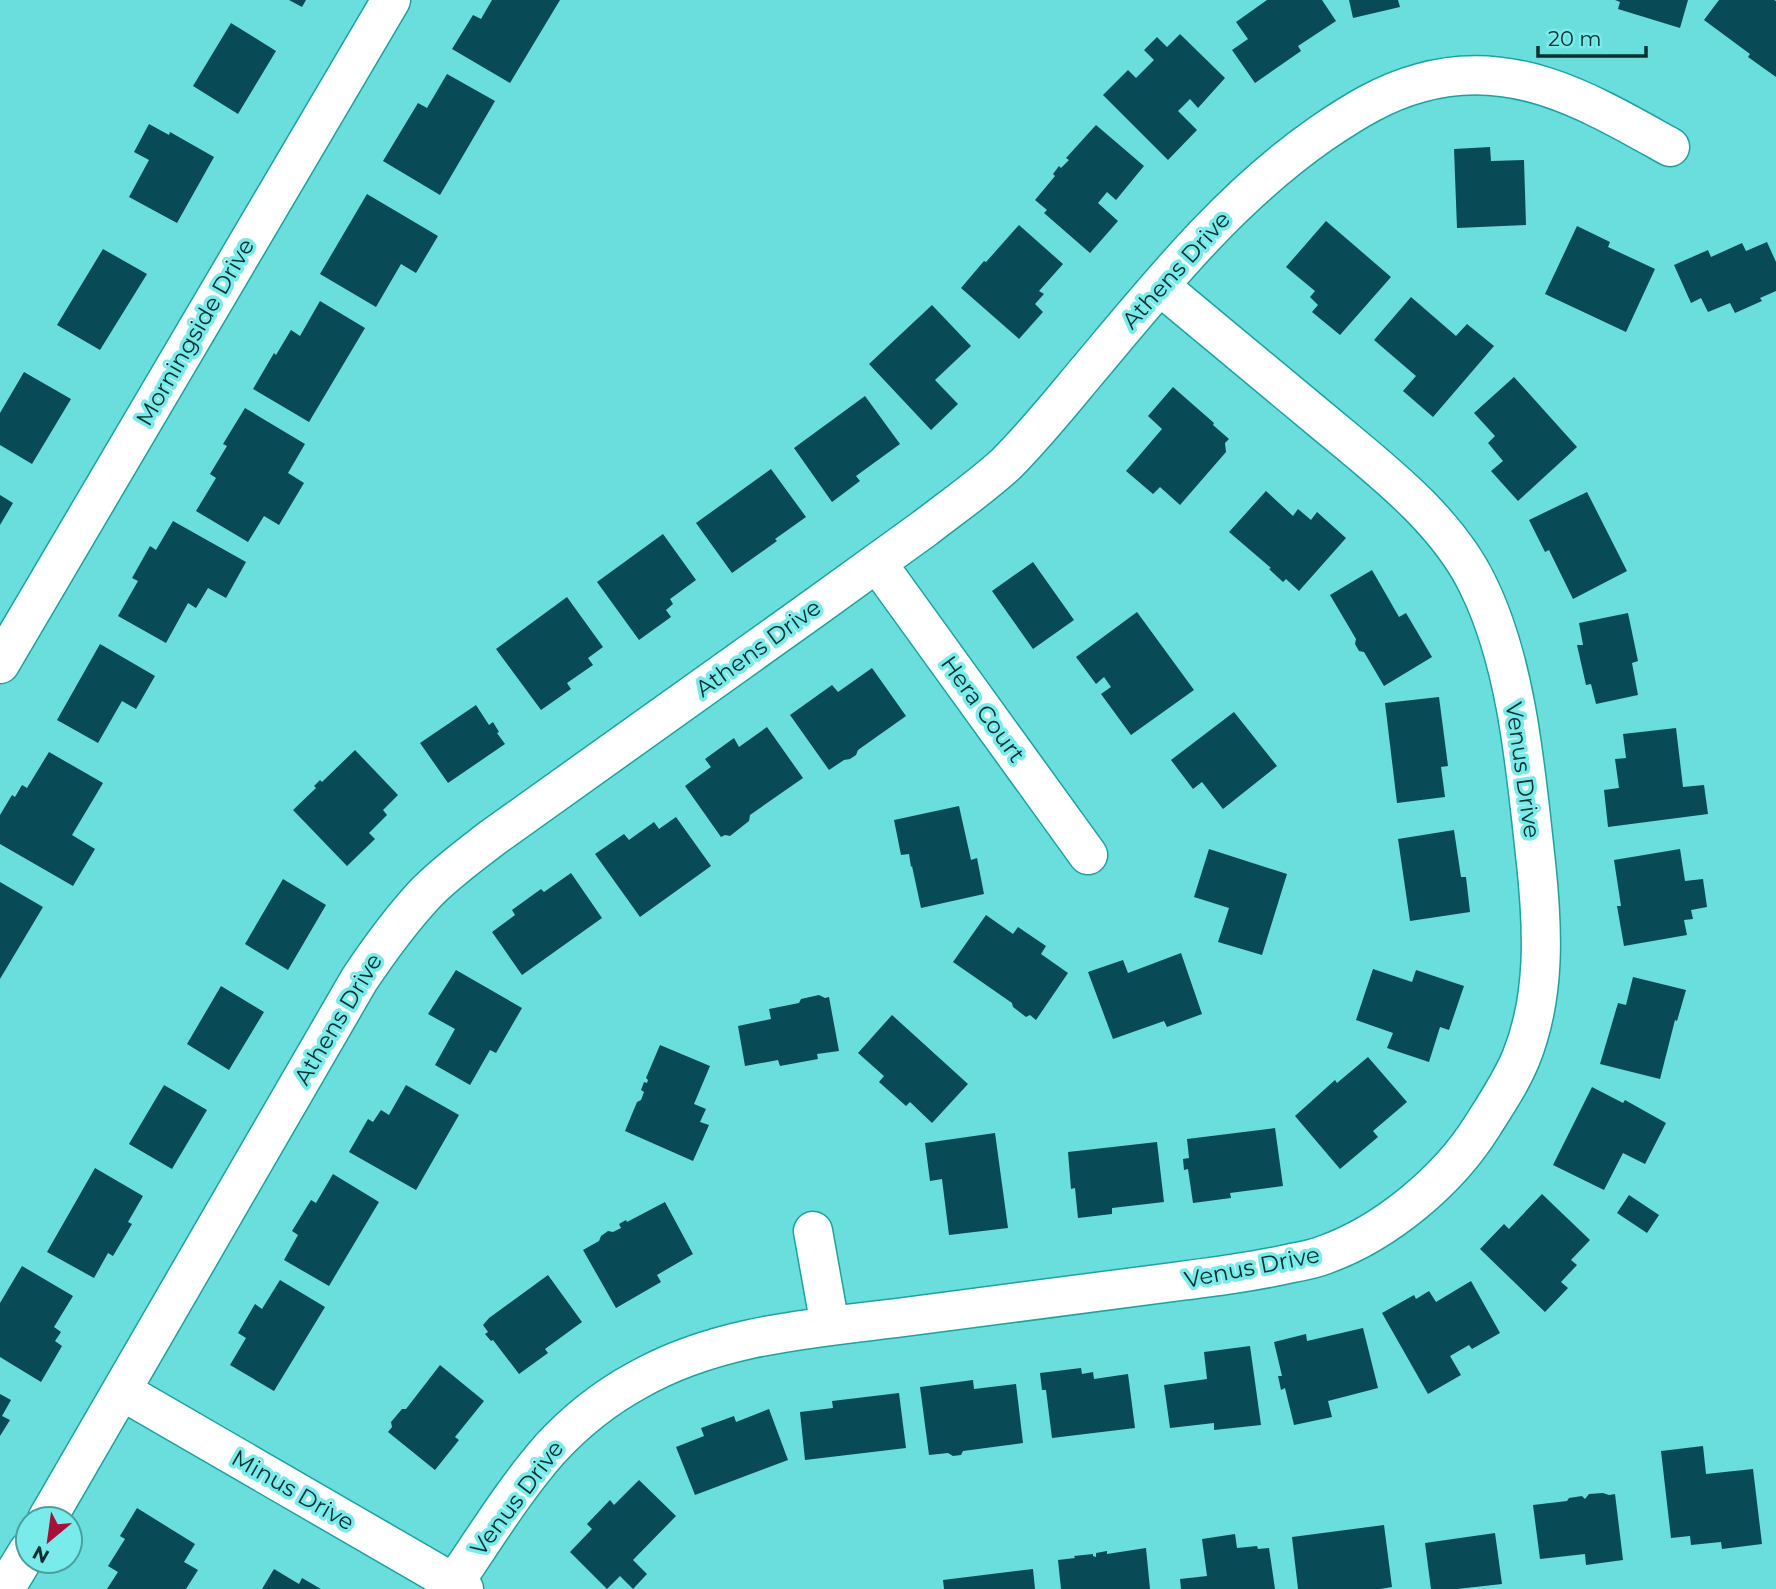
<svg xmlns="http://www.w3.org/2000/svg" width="1776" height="1589" font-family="Montserrat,sans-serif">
<rect width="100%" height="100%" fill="#6adedd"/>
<path fill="#084a56" d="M289 0H306L302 7Z
M492 0H560L510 83 452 49 473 15 481 19Z
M1267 0H1322L1336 21 1298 46 1301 51 1255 83 1232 50 1248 39 1236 22Z
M1349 0H1398L1400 7 1353 18Z
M1615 0H1688L1680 28 1618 9 1620 2Z
M1719 0H1774L1776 1V77L1748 57 1750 54 1704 20Z
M231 23 276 51 238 114 193 86Z
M1180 34 1225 78 1198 108 1190 99 1178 111 1197 130 1168 160 1103 95 1128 70 1136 78 1154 60 1144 50 1157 37 1167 47Z
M447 74 495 101 440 195 383 161 418 103 427 108Z
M149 124 169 135 170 132 214 157 177 223 129 197 149 160 134 152Z
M1096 125 1144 166 1116 200 1107 192 1098 203 1118 221 1090 253 1044 213 1047 210 1035 200 1055 176 1053 174 1059 166 1061 168 1069 160 1066 158Z
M1490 147 1491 161 1524 160 1526 225 1457 228 1454 149Z
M367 194 438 236 416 273 401 264 376 307 320 274Z
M1326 221 1391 277 1340 335 1312 312 1318 305 1310 297 1315 291 1286 267Z
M1019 225 1063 264 1039 291 1044 294 1035 304 1043 312 1019 339 961 288 984 261 986 262Z
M1577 226 1610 242 1608 247 1655 269 1626 332 1545 294Z
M1767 242 1776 262V291L1760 298 1762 301 1735 313 1730 303 1708 312 1701 298 1691 303 1674 265 1708 250 1711 257 1742 243 1746 251Z
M103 249 147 274 100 350 57 325Z
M1411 297 1456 336 1467 324 1494 346 1433 417 1403 391 1416 376 1374 340Z
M320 301 365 328 309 422 253 389 274 353 276 355 291 330 300 336Z
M932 305 971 346 935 380 958 404 931 430 869 364Z
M24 372 71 399 32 464 0 445V413Z
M1514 377 1577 447 1518 501 1491 471 1503 461 1488 443 1495 436 1474 413Z
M1173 387 1214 423 1213 425 1229 439 1225 443 1226 452 1180 505 1160 487 1153 494 1126 471 1162 429 1148 416Z
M865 396 900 444 856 476 860 481 832 502 794 448Z
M245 408 305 444 288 473 304 483 279 525 264 516 248 542 196 511 216 478 210 474 227 446 223 444Z
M771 469 806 517 775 539 777 541 732 573 696 523Z
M1266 491 1293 516 1298 509 1311 520 1317 512 1346 538 1299 591 1286 579 1283 582 1269 569 1271 568 1229 532Z
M1587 492 1627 571 1573 599 1549 550 1545 552 1529 520Z
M0 495 13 503 0 525Z
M173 521 246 562 226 598 208 588 196 608 188 603 166 643 118 616 138 581 132 578 150 546 156 550Z
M663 534 696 580 670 599 673 604 666 610 671 617 639 640 597 582Z
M1033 562 1074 620 1033 649 992 591Z
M1372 570 1399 617 1406 613 1432 657 1384 686 1364 652 1359 651 1355 644 1356 639 1330 595Z
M567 597 603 647 588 658 593 665 567 683 571 689 541 710 496 649Z
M1137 612 1194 690 1131 735 1101 694 1111 687 1104 677 1096 684 1076 657Z
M1628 613 1638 661 1632 663 1638 695 1596 704 1591 684 1586 685 1577 645H1583L1579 623Z
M100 644 155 676 136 709 122 701 98 743 57 720Z
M872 668 906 716 858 750 856 755 850 759 844 760 829 770 790 715 832 685 838 692Z
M1439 697 1448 766 1441 767 1445 797 1397 803 1385 703Z
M476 705 489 725 493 722 499 732 497 733 505 744 448 783 420 743Z
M1234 712 1277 766 1223 809 1202 782 1193 789 1171 760Z
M767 727 803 778 750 815 749 821 730 836 725 835 721 837 685 786 711 767 705 759 734 738 739 747Z
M1676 728 1683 787 1704 785 1708 814 1608 827 1604 790 1619 788 1615 759 1626 758 1623 734Z
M355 750 398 795 383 810 387 815 369 833 375 839 347 866 293 810 316 788 314 786 320 780 322 782Z
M49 752 103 783 72 835 95 849 73 886 0 844V815L12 795 15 797 22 785 27 788Z
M959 806 971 860 977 858 984 894 921 908 912 866 911 867 909 854 901 855 894 820Z
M676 817 711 866 640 917 595 854 624 834 629 840 654 822 659 829Z
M1454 830 1461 877H1466L1470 912 1410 921 1398 839Z
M1209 849 1287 874 1262 955 1218 942 1229 908 1194 897Z
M1680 849 1685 881 1703 879 1707 907 1691 910 1693 919 1684 920 1687 935 1624 946 1617 906H1621L1614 860Z
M571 873 602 918 522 975 492 932 515 915 512 910 541 889 544 892Z
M283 879 326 905 288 970 245 944Z
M0 882 43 907 0 979Z
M986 915 1013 934 1018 927 1046 946 1041 954 1068 973 1036 1020 1030 1015 1026 1017 1013 1007 1012 1003 953 962Z
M1181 953 1202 1014 1167 1027 1164 1021 1113 1039 1088 972 1123 960 1128 973Z
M1373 969 1412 982 1416 970 1464 986 1449 1030 1440 1027 1429 1062 1387 1048 1393 1033 1356 1020Z
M456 970 522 1008 496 1053 490 1050 470 1085 435 1065 455 1029 428 1014Z
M1633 977 1686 990 1677 1021 1675 1020 1660 1079 1600 1064 1618 1003 1626 1005Z
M221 986 264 1012 229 1070 187 1044Z
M819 995 825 998 829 997 839 1051 817 1054 818 1059 780 1066 778 1060 745 1066 738 1026 771 1019 769 1009 799 1003 801 999Z
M892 1015 968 1084 932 1123 910 1102 906 1106 879 1082 884 1076 858 1053Z
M660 1045 710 1066 694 1104 706 1109 700 1122 709 1125 693 1161 625 1131 637 1102 641 1100 644 1092 641 1090 644 1082 647 1083 648 1080 646 1078Z
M1368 1057 1407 1102 1373 1131 1378 1137 1340 1169 1295 1116 1335 1080 1337 1083Z
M164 1085 207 1110 172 1169 129 1144Z
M406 1085 459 1115 416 1190 349 1152 368 1119 373 1122 381 1110 389 1115Z
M1592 1087 1623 1103 1625 1100 1666 1123 1645 1164 1623 1153 1604 1190 1553 1165Z
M1275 1128 1283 1186 1230 1193 1231 1198 1193 1203 1188 1169 1184 1170 1183 1159 1189 1158 1187 1139Z
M995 1133 1008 1228 949 1235 942 1179 930 1181 925 1143Z
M1157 1142 1164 1202 1112 1208V1214L1078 1218 1075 1188 1071 1189 1068 1152Z
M95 1168 143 1196 128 1222 132 1224 113 1256 108 1253 94 1278 47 1252Z
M333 1174 379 1202 329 1286 284 1260 298 1235 292 1231 311 1200 316 1203Z
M1542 1194 1590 1240 1571 1260 1577 1265 1561 1282 1568 1288 1545 1312 1480 1249 1504 1224 1509 1229Z
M1629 1195 1659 1215 1647 1233 1617 1213Z
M665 1202 693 1254 657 1275 661 1282 616 1308 583 1250 599 1241 601 1236 608 1231 613 1232 621 1228 619 1224 626 1220 627 1222Z
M22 1266 73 1296 54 1327 61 1332 55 1341 62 1346 41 1382 0 1357V1303Z
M548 1275 582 1322 545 1349 548 1353 519 1374 493 1340 491 1341 485 1334 488 1332 483 1325 489 1318Z
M280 1280 325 1307 274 1391 230 1365 246 1338 238 1333 255 1304 262 1309Z
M1471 1281 1500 1333 1472 1349 1469 1345 1450 1356 1461 1375 1428 1394 1382 1313 1414 1295 1416 1299 1429 1291 1436 1302Z
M1363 1328 1378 1388 1328 1401 1332 1417 1294 1425 1285 1388 1281 1390 1278 1376H1282L1274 1342 1306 1334 1307 1341Z
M1250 1346 1261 1425 1214 1430V1423L1170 1428 1164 1385 1207 1379 1204 1352Z
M440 1365 484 1401 455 1437 459 1440 435 1470 388 1432 392 1427 391 1422 402 1409H406Z
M1081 1368 1082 1374 1093 1372 1094 1379 1128 1374 1135 1428 1052 1438 1046 1390H1042L1040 1373Z
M973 1380 974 1389 1016 1384 1023 1443 963 1451 961 1455 953 1456 948 1453 929 1455 920 1387Z
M899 1393 906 1448 805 1460 800 1412 833 1408 832 1401Z
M0 1394 11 1400 2 1416 10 1420 0 1436Z
M769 1409 788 1460 695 1495 676 1447 704 1436 701 1428 734 1416 736 1422Z
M1703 1446 1706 1474 1753 1469 1762 1544 1722 1549 1721 1542 1691 1545 1690 1536 1671 1538 1661 1451Z
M639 1480 676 1516 633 1560 647 1574 633 1589 620 1576 607 1589 570 1552 592 1529 587 1524 610 1500 614 1505Z
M1603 1493 1609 1495 1615 1494 1623 1560 1586 1565 1585 1554 1540 1559 1533 1505 1567 1501 1569 1498 1582 1496 1585 1499 1589 1494Z
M137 1508 195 1544 184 1562 198 1570 186 1589H107L118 1572 108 1566 125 1539 120 1536Z
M1384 1525 1392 1587 1380 1589H1298L1292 1537Z
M1495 1533 1502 1584 1457 1589H1431L1425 1543Z
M1235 1534 1237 1548 1257 1546 1258 1549 1269 1548 1275 1589H1181L1180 1579 1207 1576 1202 1539Z
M1146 1548 1150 1589H1061L1058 1560 1075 1558 1074 1556 1093 1554V1556L1096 1557V1553L1107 1551V1554Z
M274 1569 299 1584 302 1578 321 1589H262Z
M1033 1569 1035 1589H944L943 1580Z"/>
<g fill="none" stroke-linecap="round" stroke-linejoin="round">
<g stroke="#1da2a1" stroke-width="41">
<path id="minor" d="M877 563 1088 855
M0 664 391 0
M813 1231 830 1326
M122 1391 464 1589
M47 1519 359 980C379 950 400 921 425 894 445 873 469 856 492 838 600 761 708 683 817 606 853 580 889 554 925 528 952 507 981 487 1006 464 1034 436 1059 405 1084 375 1158 287 1227 199 1322 133 1353 112 1383 93 1420 83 1514 56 1591 103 1670 147
M454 1583C485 1538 514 1490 550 1449 574 1423 605 1398 636 1381 719 1333 819 1328 912 1316 999 1305 1086 1294 1173 1282 1213 1277 1253 1272 1292 1263 1303 1261 1314 1259 1324 1255 1386 1233 1449 1180 1483 1125 1497 1103 1511 1082 1521 1058 1546 996 1543 929 1536 863 1526 774 1518 666 1478 585 1446 518 1376 466 1320 419 1267 375 1213 330 1160 286
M5 1589 28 1551"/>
</g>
<use href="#minor" stroke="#fff" stroke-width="38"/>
</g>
<g text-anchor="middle" stroke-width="7" stroke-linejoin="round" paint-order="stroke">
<g font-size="23" fill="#082f2f" stroke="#78ebea">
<text transform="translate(1176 270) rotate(-48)" y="8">Athens Drive</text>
<text transform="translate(195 332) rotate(-60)" y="8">Morningside Drive</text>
<text transform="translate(758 648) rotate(-36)" y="8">Athens Drive</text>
<text transform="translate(983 709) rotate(54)" y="8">Hera Court</text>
<text transform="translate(1523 770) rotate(82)" y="8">Venus Drive</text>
<text transform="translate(338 1019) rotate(-59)" y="8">Athens Drive</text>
<text transform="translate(1252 1267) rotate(-11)" y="8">Venus Drive</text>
<text transform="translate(293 1490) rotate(30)" y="8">Minus Drive</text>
<text transform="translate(517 1498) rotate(-53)" y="8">Venus Drive</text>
</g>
</g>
<g transform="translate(49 1540) rotate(209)"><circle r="33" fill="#78ebea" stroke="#4ba09f" stroke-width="2"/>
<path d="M0-5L12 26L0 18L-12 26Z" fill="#a8103a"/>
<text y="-10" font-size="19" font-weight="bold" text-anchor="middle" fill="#082f2f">N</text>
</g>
<path d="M1538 46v10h108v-10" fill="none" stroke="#082f2f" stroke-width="3.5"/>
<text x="1548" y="46" font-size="21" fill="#082f2f" stroke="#78ebea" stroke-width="5" paint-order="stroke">20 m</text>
</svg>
